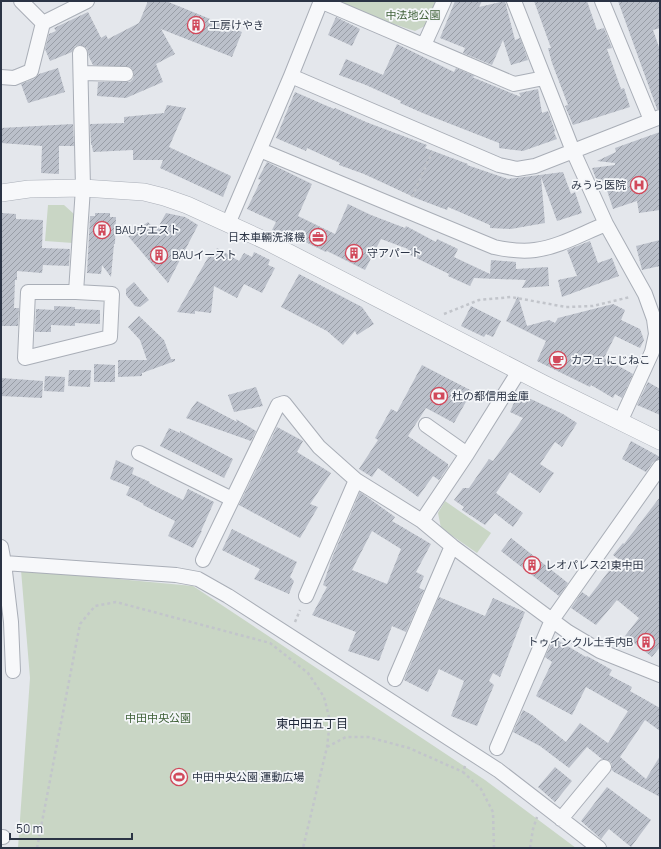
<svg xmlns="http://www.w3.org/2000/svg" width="661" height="849" font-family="Manrope,'Noto Sans JP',sans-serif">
<defs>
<pattern id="building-hatch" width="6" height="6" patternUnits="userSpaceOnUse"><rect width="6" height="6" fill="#bbc0ca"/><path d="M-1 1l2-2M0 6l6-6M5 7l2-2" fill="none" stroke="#989da6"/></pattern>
</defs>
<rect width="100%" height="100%" fill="#e4e7ec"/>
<path fill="#c9d6c5" d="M341 1H436L427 25 415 31 345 8Z
M48 205H64L74 214 73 243 45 241Z
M445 501 491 533 477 553 441 528 438 513Z
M21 570 193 586 485 780 576 848H18L30 678Z"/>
<path fill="url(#building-hatch)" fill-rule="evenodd" d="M148 1H166L242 32 232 57 161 29 175 54 156 64 163 82 126 98 97 96 98 82H130L133 79 134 74 133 70 130 67 93 65 89 57 87 48 80 45 75 46 72 52 50 61 45 49 49 34 56 31 54 28 88 12 101 38 106 35 108 39 139 23Z
M455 1H482L479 7 505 1 515 40 520 38 528 60 511 65 503 40 492 65 463 53 465 48 440 38Z
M534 1H587L597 30 604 28 612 48 607 49 621 89 624 88 630 107 573 125 565 106 568 105 552 63 548 48H551Z
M618 1H660V28L653 30 660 50V109H657Z
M336 17 360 29 352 46 328 35Z
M397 44 454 72 456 68 475 76 472 77 521 97 519 93 538 89 542 113 548 111 555 131 554 132 557 139 523 151 499 148V143L425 114 400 103 401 101 366 85 339 75 346 59 383 75Z
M58 68 65 92 28 103 21 84 34 79 39 74Z
M295 92 334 109 335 108 366 122 427 145 425 148 468 164 467 165 508 179 563 172 571 194 575 192 582 213 557 221 541 177 545 223 511 229 490 228V225L448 207 447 210 418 199 364 174 339 165 340 163 307 148 306 151 276 138Z
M167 105 186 108 169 147 231 176 223 197 160 168 163 160H133V150L93 152 92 145H91L90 124 124 123V117L164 113Z
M73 124 74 146H59V174L41 173 42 146 1 143V128Z
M660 132V210L639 213 637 201 613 209 604 181 598 184 592 168 615 165V163L597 161 616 152 615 148Z
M267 162 312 184 298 216 335 234 348 204 371 215 405 228 406 226 436 242 437 239 458 249 454 257 490 274 491 260 516 262V269L548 267 549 286 522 288 526 280 474 278 470 286 448 276 449 274 406 253 408 249 381 239 365 270 327 251 326 252 289 234 288 237 272 230 276 222 247 209 261 180 258 179Z
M1 213 16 214V219L43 220 42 248 70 249 69 266 43 265 42 273 17 271V280H15L14 308H19L18 326H1Z
M95 213H110V217H116L115 244H114L111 277 102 265 101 274 87 273 90 216H95Z
M166 213 185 217 198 225 168 283 128 236 148 222 156 231Z
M660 240V266L642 270 636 246Z
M590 241 598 263 612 258 619 276 562 297 558 280 577 276 567 250Z
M217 248 239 261 244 253 252 257 254 252 270 260 268 265 275 268 262 293 244 284 237 298 214 286 211 313 195 311V314L177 312 210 254 213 256Z
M299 274 362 307 374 324 357 335 355 331 343 345 327 331 281 307Z
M134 282 149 300 140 307 135 306 126 295V289Z
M518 296 527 326 549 320 555 323 558 318 613 304 625 310 621 320 640 329 644 340 640 348 615 336 604 358 633 374 622 398 615 394 613 398 591 385 590 387 537 361 546 341 506 321Z
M54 306 75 307V309L100 310V324L75 323V326L51 325V332H35L36 309 54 310Z
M471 306 501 321 493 337 486 334 484 337 461 326Z
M139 316 164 340 171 359H175V361L142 373V376L118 377V360H147L140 340 128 327Z
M94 364 115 365V382H94Z
M422 365 472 391 454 423 426 408 408 436 448 464V467L439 480 433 476 418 497 378 468 372 477 359 469 378 440 375 438 391 409 397 412Z
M69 370H91L90 387 68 386Z
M45 376 65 377 64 392 44 391Z
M1 378 43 381 42 398 1 396Z
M648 382 660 389V415L637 405Z
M256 387 263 406 234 412 228 395Z
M518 393 563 414 577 423 562 447 555 442 540 464 554 473 540 493 510 472 496 493 523 513 513 527 495 513 485 525 462 510 464 507 454 500 463 488H469L489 459 493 461 523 418 510 412Z
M197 401 237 422 236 419 256 431 251 441 186 418 191 409Z
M277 427 303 441 297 452 331 473 310 504 318 507 300 538 239 505Z
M169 428 180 433V431L233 459 224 478 160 446Z
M631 441 660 457V459L653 462 646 472 622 459Z
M116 460 134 468 132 474 150 482 149 483 183 500 188 489 214 502 201 531H202L193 548 168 536 175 521 143 505 144 504 126 495 130 487 110 479Z
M360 492 395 517 392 521 431 544 416 572 424 576 419 588 424 590 406 632 392 626 379 661 348 651 356 632 312 615 327 587 323 585 332 558ZM372 531 401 549 387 584 352 570Z
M660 497V647L652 657 625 636 639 618 617 600 596 625 571 608 582 592 589 597 618 559 613 555 623 543 624 544Z
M232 529 297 562 290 577 294 581 289 594 254 579 260 569 222 550Z
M511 538 568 583 559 596 501 551Z
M439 597 485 616 493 598 525 612 500 677 493 673 489 681 494 685 477 726 451 716 464 681 439 669 428 692 404 680Z
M554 638 586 657 587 656 612 670 609 675 632 687 630 691 660 708V731L645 720 620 757 646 779 660 756V797L614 772 612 770V764L610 761 602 759 587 747 569 768 540 746 513 732 523 710 532 715 566 742 580 723 608 743 628 711 586 687 572 715 536 696 552 662 545 657Z
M555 767 572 781 555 802 538 787Z
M607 787 651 820 631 847 609 829 601 839 581 821Z"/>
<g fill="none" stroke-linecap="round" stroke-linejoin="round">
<g stroke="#a9aeb7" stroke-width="16">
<path id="minor" d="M21 1 43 23
M320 1 514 84 544 78
M514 1 573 151 606 224 645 294 654 319 656 334 652 352 620 422
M602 1 651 120
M424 45 444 1
M81 73 126 74
M291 76 499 165 517 169 535 166 660 117
M1 77 14 78 31 71 43 23 87 1
M260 150 494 247C508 250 521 252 535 250 559 247 583 233 606 224
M228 224 291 76 321 1
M76 292H28L25 358 110 337 112 294 76 292 83 188 80 53
M426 425 467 454
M139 453 232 499
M422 521 467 454 519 371
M1 547 4 563
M203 560 278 405 284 403 319 447 356 480 422 521 452 546 568 632 600 651 660 675
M306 596 356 480
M13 671 11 622 4 563 176 575 198 579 228 596 498 770 599 848
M395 679 452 546
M497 748 552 620 660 467
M561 819 604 767
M1 837H3"/>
</g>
<g stroke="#a9aeb7" stroke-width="18">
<path id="tertiary" d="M1 193 29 189 83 188 144 192 164 197 187 205 266 241 544 384 660 441"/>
</g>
<path stroke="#c2c5cb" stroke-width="2.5" stroke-dasharray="3 3" stroke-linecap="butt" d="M412 197 432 152
M444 314 479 300 511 297 566 307 593 306 630 297
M295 622 300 610
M327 747 346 737H368L409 748 463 772
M465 766 463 772 481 789 493 812 494 848
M37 848 80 624 95 606 116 602 270 643 308 673 324 697 330 721 327 747 303 848
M530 848 533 829 537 817"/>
<use href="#minor" stroke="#f7f8fa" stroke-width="14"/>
<use href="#tertiary" stroke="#f7f8fa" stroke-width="17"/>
</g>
<defs>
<g id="building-ring" transform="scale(0.9)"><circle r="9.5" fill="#f4f6f9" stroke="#d1495b" stroke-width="1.5"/><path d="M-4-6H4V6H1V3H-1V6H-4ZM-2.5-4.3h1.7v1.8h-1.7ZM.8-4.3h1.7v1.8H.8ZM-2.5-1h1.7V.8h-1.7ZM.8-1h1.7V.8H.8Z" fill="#d1495b"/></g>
<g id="hospital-ring" transform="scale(0.9)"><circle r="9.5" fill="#f4f6f9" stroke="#d1495b" stroke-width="1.5"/><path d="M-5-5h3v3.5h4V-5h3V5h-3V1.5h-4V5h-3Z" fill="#d1495b"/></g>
<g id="office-ring" transform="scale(0.9)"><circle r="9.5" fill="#f4f6f9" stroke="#d1495b" stroke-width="1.5"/><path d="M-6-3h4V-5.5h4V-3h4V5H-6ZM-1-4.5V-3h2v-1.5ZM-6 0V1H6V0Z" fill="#d1495b"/></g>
<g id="cafe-ring" transform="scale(0.9)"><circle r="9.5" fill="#f4f6f9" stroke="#d1495b" stroke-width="1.5"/><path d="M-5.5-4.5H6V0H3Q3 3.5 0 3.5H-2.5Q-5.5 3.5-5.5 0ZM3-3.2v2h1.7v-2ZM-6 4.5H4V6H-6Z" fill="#d1495b"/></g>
<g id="bank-ring" transform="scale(0.9)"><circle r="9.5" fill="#f4f6f9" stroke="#d1495b" stroke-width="1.5"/><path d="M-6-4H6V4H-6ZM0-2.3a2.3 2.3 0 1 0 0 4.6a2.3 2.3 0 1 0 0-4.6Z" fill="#d1495b"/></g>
<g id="stadium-ring" transform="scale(0.9)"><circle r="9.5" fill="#f4f6f9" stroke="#d1495b" stroke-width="1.5"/><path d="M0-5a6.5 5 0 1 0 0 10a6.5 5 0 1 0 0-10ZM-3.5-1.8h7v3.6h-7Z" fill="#d1495b"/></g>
</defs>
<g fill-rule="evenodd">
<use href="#building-ring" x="196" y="25"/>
<use href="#hospital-ring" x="639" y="185"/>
<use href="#building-ring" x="102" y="230"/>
<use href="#office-ring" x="318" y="237"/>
<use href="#building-ring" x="354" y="253"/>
<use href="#building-ring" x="159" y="255"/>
<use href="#cafe-ring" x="558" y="360"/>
<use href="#bank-ring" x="439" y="396"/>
<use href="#building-ring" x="532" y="565"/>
<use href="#building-ring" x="646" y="642"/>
<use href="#stadium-ring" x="179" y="777"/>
</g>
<g text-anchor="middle" stroke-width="3.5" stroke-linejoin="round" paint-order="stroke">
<g font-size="11" fill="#3f6138" stroke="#f4f6f9">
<text x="413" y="19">中法地公園</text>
<text x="158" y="722">中田中央公園</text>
</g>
<g font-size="11" fill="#2b3445" stroke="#f4f6f9" text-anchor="start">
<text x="209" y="29">工房けやき</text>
<text x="626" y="189" text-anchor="end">みうら医院</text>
<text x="115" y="234">BAUウエスト</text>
<text x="305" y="241" text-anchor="end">日本車輛洗滌機</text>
<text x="367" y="257">守アパート</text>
<text x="172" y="259">BAUイースト</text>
<text x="571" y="364">カフェ にじねこ</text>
<text x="452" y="400">杜の都信用金庫</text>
<text x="545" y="569">レオパレス21東中田</text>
<text x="633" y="646" text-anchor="end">トゥインクル土手内B</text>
<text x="192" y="781">中田中央公園 運動広場</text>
</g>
<g font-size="12" fill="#1d2536" stroke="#f4f6f9">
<text x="312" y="728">東中田五丁目</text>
</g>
</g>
<rect width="661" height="849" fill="none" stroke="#2b3445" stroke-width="4"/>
<path d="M10 833v6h122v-6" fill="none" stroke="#2b3445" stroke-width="2"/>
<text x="16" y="833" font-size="12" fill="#2b3445" stroke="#f4f6f9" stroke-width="3" paint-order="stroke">50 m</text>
</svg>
